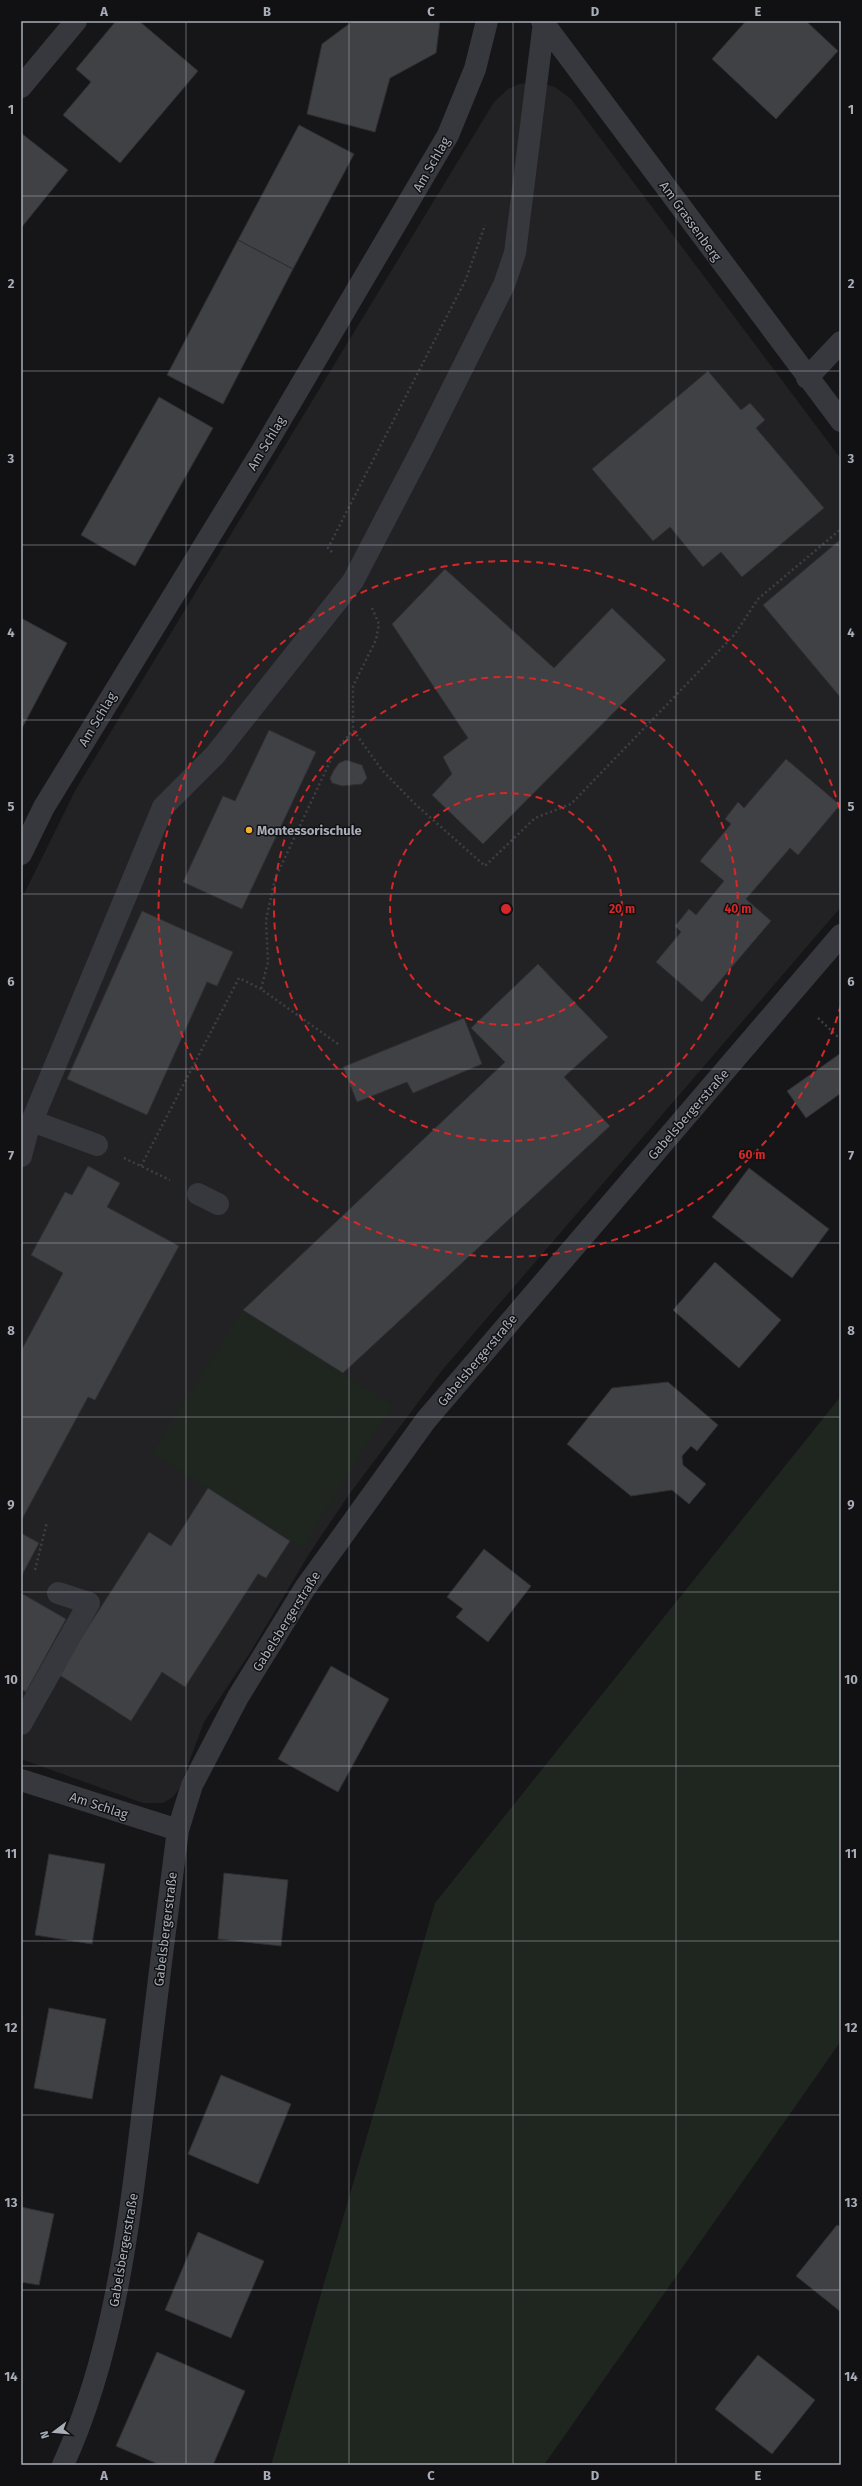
<svg xmlns="http://www.w3.org/2000/svg" width="862" height="2486" font-family="'Fira Sans',sans-serif">
<rect width="100%" height="100%" fill="#161618"/>
<path fill="#222225" d="M538 82 555 87 571 99 841 459V907L444 1368 348 1496 309 1554 251 1651 204 1722 179 1789 173 1797 163 1803H143L21 1759V900L76 789 494 102 508 89 519 84Z"/>
<path fill="#1e261f" d="M243 1310 392 1405 302 1548 152 1453Z
M841 1396V2041L544 2465H271L435 1903Z"/>
<path fill="#404145" stroke="#303034" d="M116 21H139L198 71 120 163 63 115 91 82 76 69Z
M353 21H440L436 53 390 78 375 132 307 114 322 44Z
M746 21H806L838 51 776 119 712 59Z
M299 125 354 154 293 269 238 240Z
M21 133 68 170 21 228Z
M238 240 293 269 223 404 167 375Z
M708 371 741 410 750 403 765 420 756 428 824 508 742 577 721 552 703 567 670 527 653 541 592 469Z
M159 397 213 428 135 566 81 535Z
M841 539V698L763 605Z
M445 569 554 668 612 608 666 660 483 844 432 795 452 774 443 757 468 738 392 624Z
M21 618 67 643 21 730Z
M269 730 316 752 242 909 183 882 223 796 235 801Z
M786 759 840 805 798 855 790 848 746 899 771 921 702 1002 656 962 681 932 675 926 689 909 696 915 724 881 700 861 731 824 725 819 738 802 744 808Z
M346 760 362 765 367 778 362 784 342 786 332 783 330 778 334 770 339 763Z
M142 911 233 952 217 986 207 982 147 1115 67 1079Z
M538 964 608 1037 564 1077 610 1126 343 1373 243 1310 505 1062 471 1028Z
M464 1018 482 1064 413 1093 407 1082 357 1102 343 1067Z
M841 1053V1093L806 1118 787 1091Z
M88 1166 120 1183 107 1207 179 1246 95 1400 88 1397 21 1521V1351L63 1273 31 1255 65 1192 72 1195Z
M749 1168 829 1229 792 1278 712 1217Z
M715 1262 781 1320 739 1368 673 1310Z
M668 1382 718 1425 697 1451 691 1446 682 1456 683 1465 706 1484 689 1504 672 1490 631 1496 567 1444 612 1388Z
M208 1488 290 1541 266 1578 258 1574 185 1687 162 1672 131 1721 58 1674 149 1532 171 1546Z
M21 1533 39 1543 21 1577Z
M484 1549 531 1586 488 1642 456 1617 463 1609 447 1597Z
M21 1593 66 1619 26 1692 21 1689Z
M331 1666 389 1699 338 1792 278 1759Z
M49 1854 105 1864 92 1944 35 1935Z
M224 1873 288 1880 281 1946 218 1939Z
M49 2008 106 2019 92 2099 34 2088Z
M221 2075 291 2104 258 2184 188 2154Z
M21 2207 54 2214 39 2285 21 2282Z
M837 2225 841 2227V2312L796 2276Z
M198 2232 264 2261 231 2338 165 2310Z
M157 2352 245 2391 213 2465H160L116 2446Z
M758 2355 815 2400 772 2454 715 2409Z"/>
<g fill="none" stroke-linecap="round" stroke-linejoin="round">
<path stroke="#3d3f44" stroke-width="2.5" stroke-dasharray="2 3" stroke-linecap="butt" d="M332 552 328 548 466 279 485 225
M372 608 379 624 376 640 353 686V730L382 770 414 803 485 866 535 818 571 804 735 634 758 599 841 529
M818 1018 837 1036H841
M338 1044 261 989 268 962 266 920 275 879 334 753 353 730
M124 1158 170 1180
M141 1166 239 978 261 989
M35 1570 47 1522"/>
<path stroke="#37383d" stroke-width="22" d="M542 21 841 421
M21 87 76 21
M807 378 841 342
M21 854 44 807 265 446 448 135 475 69 487 21
M32 1121 97 1145
M21 1156 27 1133 163 807 215 755 353 581 425 443 504 285 515 253 544 22
M198 1194 218 1204
M21 1724 89 1603 58 1593
M21 1780 178 1830
M63 2465C115 2351 129 2225 144 2101 155 2011 166 1920 178 1830L192 1785 238 1697 305 1588 426 1420 841 935"/>
</g>
<path fill="none" stroke="#a8adb8" stroke-width="1" stroke-opacity="0.55" d="M186 21V2465M349 21V2465M513 21V2465M676 21V2465M21 196H841M21 371H841M21 545H841M21 720H841M21 894H841M21 1069H841M21 1243H841M21 1417H841M21 1592H841M21 1766H841M21 1941H841M21 2115H841M21 2290H841"/>
<g fill="none" stroke="#d62828" stroke-width="2" stroke-dasharray="7 5">
<circle cx="506" cy="909" r="116"/>
<circle cx="506" cy="909" r="232"/>
<path d="M841 1005A348 348 0 1 1 841 813"/>
</g>
<circle fill="#f2b134" stroke="#111113" stroke-width="1.5" cx="249" cy="830" r="4"/>
<g text-anchor="middle" stroke-width="3" stroke-linejoin="round" paint-order="stroke">
<g font-size="13" fill="#a8adb8" stroke="#111113">
<text transform="translate(431 164) rotate(-60)" y="5">Am Schlag</text>
<text transform="translate(691 221) rotate(54)" y="5">Am Grassenberg</text>
<text transform="translate(266 443) rotate(-59)" y="5">Am Schlag</text>
<text transform="translate(97 719) rotate(-59)" y="5">Am Schlag</text>
<text transform="translate(688 1114) rotate(-49)" y="5">Gabelsbergerstraße</text>
<text transform="translate(477 1360) rotate(-50)" y="5">Gabelsbergerstraße</text>
<text transform="translate(286 1621) rotate(-58)" y="5">Gabelsbergerstraße</text>
<text transform="translate(99 1805) rotate(18)" y="5">Am Schlag</text>
<text transform="translate(165 1929) rotate(-83)" y="5">Gabelsbergerstraße</text>
<text transform="translate(123 2250) rotate(-80)" y="5">Gabelsbergerstraße</text>
</g>
<g font-size="13" font-weight="bold" fill="#a8adb8" stroke="#111113" text-anchor="start">
<text x="257" y="835">Montessorischule</text>
</g>
</g>
<circle cx="506" cy="909" r="6" fill="#d62828" stroke="#111113" stroke-width="2"/>
<g font-size="12" text-anchor="middle" font-weight="bold" fill="#d62828" stroke="#111113" stroke-width="3" stroke-linejoin="round" paint-order="stroke">
<text x="622" y="913">20 m</text>
<text x="738" y="913">40 m</text>
<text x="752" y="1159">60 m</text>
</g>
<rect width="862" height="2486" fill="none" stroke="#111113" stroke-width="44"/>
<g transform="translate(54 2432) rotate(254)" stroke="#111113" stroke-width="3" paint-order="stroke">
<path d="M0-3L7 15L0 10L-7 15Z" fill="#a8adb8"/>
<text y="-6" font-size="11" font-weight="bold" text-anchor="middle" fill="#a8adb8">N</text>
</g>
<rect x="22" y="22" width="818" height="2442" fill="none" stroke="#a8adb8" stroke-width="1.5"/>
<g font-size="13" text-anchor="middle" font-weight="bold" fill="#a8adb8">
<text x="104" y="16">A</text>
<text x="267" y="16">B</text>
<text x="431" y="16">C</text>
<text x="595" y="16">D</text>
<text x="758" y="16">E</text>
<text x="11" y="114">1</text>
<text x="851" y="114">1</text>
<text x="11" y="288">2</text>
<text x="851" y="288">2</text>
<text x="11" y="463">3</text>
<text x="851" y="463">3</text>
<text x="11" y="637">4</text>
<text x="851" y="637">4</text>
<text x="11" y="811">5</text>
<text x="851" y="811">5</text>
<text x="11" y="986">6</text>
<text x="851" y="986">6</text>
<text x="11" y="1160">7</text>
<text x="851" y="1160">7</text>
<text x="11" y="1335">8</text>
<text x="851" y="1335">8</text>
<text x="11" y="1509">9</text>
<text x="851" y="1509">9</text>
<text x="11" y="1684">10</text>
<text x="851" y="1684">10</text>
<text x="11" y="1858">11</text>
<text x="851" y="1858">11</text>
<text x="11" y="2032">12</text>
<text x="851" y="2032">12</text>
<text x="11" y="2207">13</text>
<text x="851" y="2207">13</text>
<text x="11" y="2381">14</text>
<text x="851" y="2381">14</text>
<text x="104" y="2480">A</text>
<text x="267" y="2480">B</text>
<text x="431" y="2480">C</text>
<text x="595" y="2480">D</text>
<text x="758" y="2480">E</text>
</g>
</svg>
